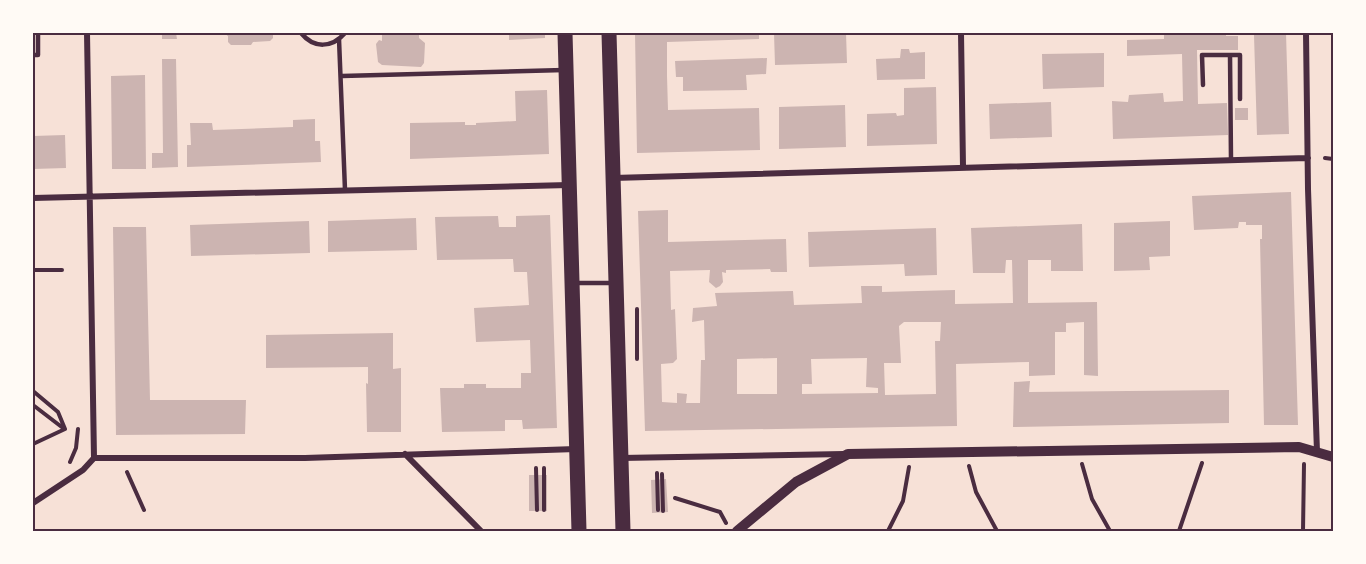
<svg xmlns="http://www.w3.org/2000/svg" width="1366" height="564" font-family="'Fira Sans Condensed',sans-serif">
<rect width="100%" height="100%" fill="#f7e1d7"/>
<path fill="#ccb4b1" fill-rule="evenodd" d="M162 33H176L177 39H162Z
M224 33H273V38L270 41 253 42 251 45H231L228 42V36Z
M382 33H419V38L425 43 424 63 421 67 382 65 378 62 376 44 379 40 382 41Z
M509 33H545V38L509 40Z
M635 33H759V39L667 42V76L668 110 759 108 760 150 637 153Z
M774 33H846L847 63 775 65Z
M1005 33H1023V35H1005Z
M1164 33H1226V36H1238V50H1197L1198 104 1227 103 1228 135 1113 139 1112 101 1128 102 1129 95 1163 93 1164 102 1183 101 1182 54 1127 56V40L1164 39Z
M1251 33H1286L1289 134 1257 135 1254 35H1252Z
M901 49H909L910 53 925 52V79L877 80 876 59 900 58Z
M1104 53V87L1043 89 1042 54Z
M767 58 766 74 746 75 747 90 683 91V77H676L675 61Z
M162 59H176L178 167 152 168V153H163Z
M145 75 146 169H112L111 76Z
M936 87 937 144 867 146V114L896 113 897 116 904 115V88Z
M547 90 549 154 410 159V123L465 122V125H476V123L516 121 515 91Z
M1051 102 1052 137 990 139 989 104Z
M845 105 846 147 779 149V107Z
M1235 108H1248V120H1235Z
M315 119V141H320L321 162 187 167V145H191L190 123H212L213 130 293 127V120Z
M65 135 66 168 33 169V136Z
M1291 192 1298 425H1264L1260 239H1262V225H1246V222H1239L1238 228 1194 230 1192 196Z
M668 210V242L786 239 787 272H771L770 269 726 270V273L722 272 723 282 720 286 716 288 709 282 710 270 670 271 671 310 675 309 677 359 673 363 661 364 662 402 677 403V393L687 394 686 403H700L701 360H705L704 320 692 322 693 308 717 306 715 293 793 291 794 305 862 303 861 286H882V292L955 290V304L1013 303 1012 260H1006L1005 273H973L971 228 1082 224 1083 271H1051V260H1028V303L1097 302 1098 376 1084 375V322L1066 323V332H1055V375L1029 376V362L956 364 957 426 645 431 638 211ZM904 322H941L940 341H935L936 394 885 395 884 363H901L899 326ZM777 358V394H737V359ZM867 358 866 387 878 388V393L802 394V384H812L811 359Z
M550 215 557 428 523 429 522 420H505V431L442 432 440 388H464V384H486V388H521V373H531L530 340 476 342 474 308 529 305 527 272H514L513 259 437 260 435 217 498 216 499 227H516V216Z
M416 218 417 250 328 252V221Z
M309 221 310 253 191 256 190 225Z
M1170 221V256L1149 257 1150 270 1114 271V223Z
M113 227H146L150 400H246L245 434 116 435Z
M936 228 937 275 905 276 904 264 809 267 808 232Z
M393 333V369L401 368V432H367L366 383 368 384V367L266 368V335Z
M1030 381 1029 392 1229 390V423L1013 427 1014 382Z
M529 475H547V511H529Z
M666 479 668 512 652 513 651 480Z"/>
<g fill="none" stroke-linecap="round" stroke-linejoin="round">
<path stroke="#4a2c40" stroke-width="4" d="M1325 158 1333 159
M33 270H62
M637 309V359
M33 391 58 412 65 429
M33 405 63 428
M33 444 65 429
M70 462 76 448 78 429
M1082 464 1092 499 1110 531
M969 466 976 492 997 531
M536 468 537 510
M127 472 144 510
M657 473 658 510
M662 474 663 511
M675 498 720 512 726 523
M544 510V468
M888 531 903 501 909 467
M1179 531 1202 463
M1303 531 1304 464"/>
<path stroke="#4a2c40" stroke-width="4.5" d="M301 33C314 49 332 48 345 33
M339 39 345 190
M33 55H38V33
M1230 55 1231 160
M342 76 564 70
M1203 85 1202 55H1240V99
M575 283H612"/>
<path stroke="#4a2c40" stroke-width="6" d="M961 33 963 167
M1306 33 1308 189 1317 452
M613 178 1308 158
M33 198 569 185
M405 454 481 531
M94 458H305L576 449
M621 458 844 454
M33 503 83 470 94 458 87 33"/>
<path stroke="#4a2c40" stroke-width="10" d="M737 531 796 482 848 454 1299 447 1333 457"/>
<path stroke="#4a2c40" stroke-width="15" d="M565 33 579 531
M609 33 623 531"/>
</g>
<rect width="1366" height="564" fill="none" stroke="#fffaf5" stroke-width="69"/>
<rect x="34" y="34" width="1298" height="496" fill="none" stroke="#4a2c40" stroke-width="2"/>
</svg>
